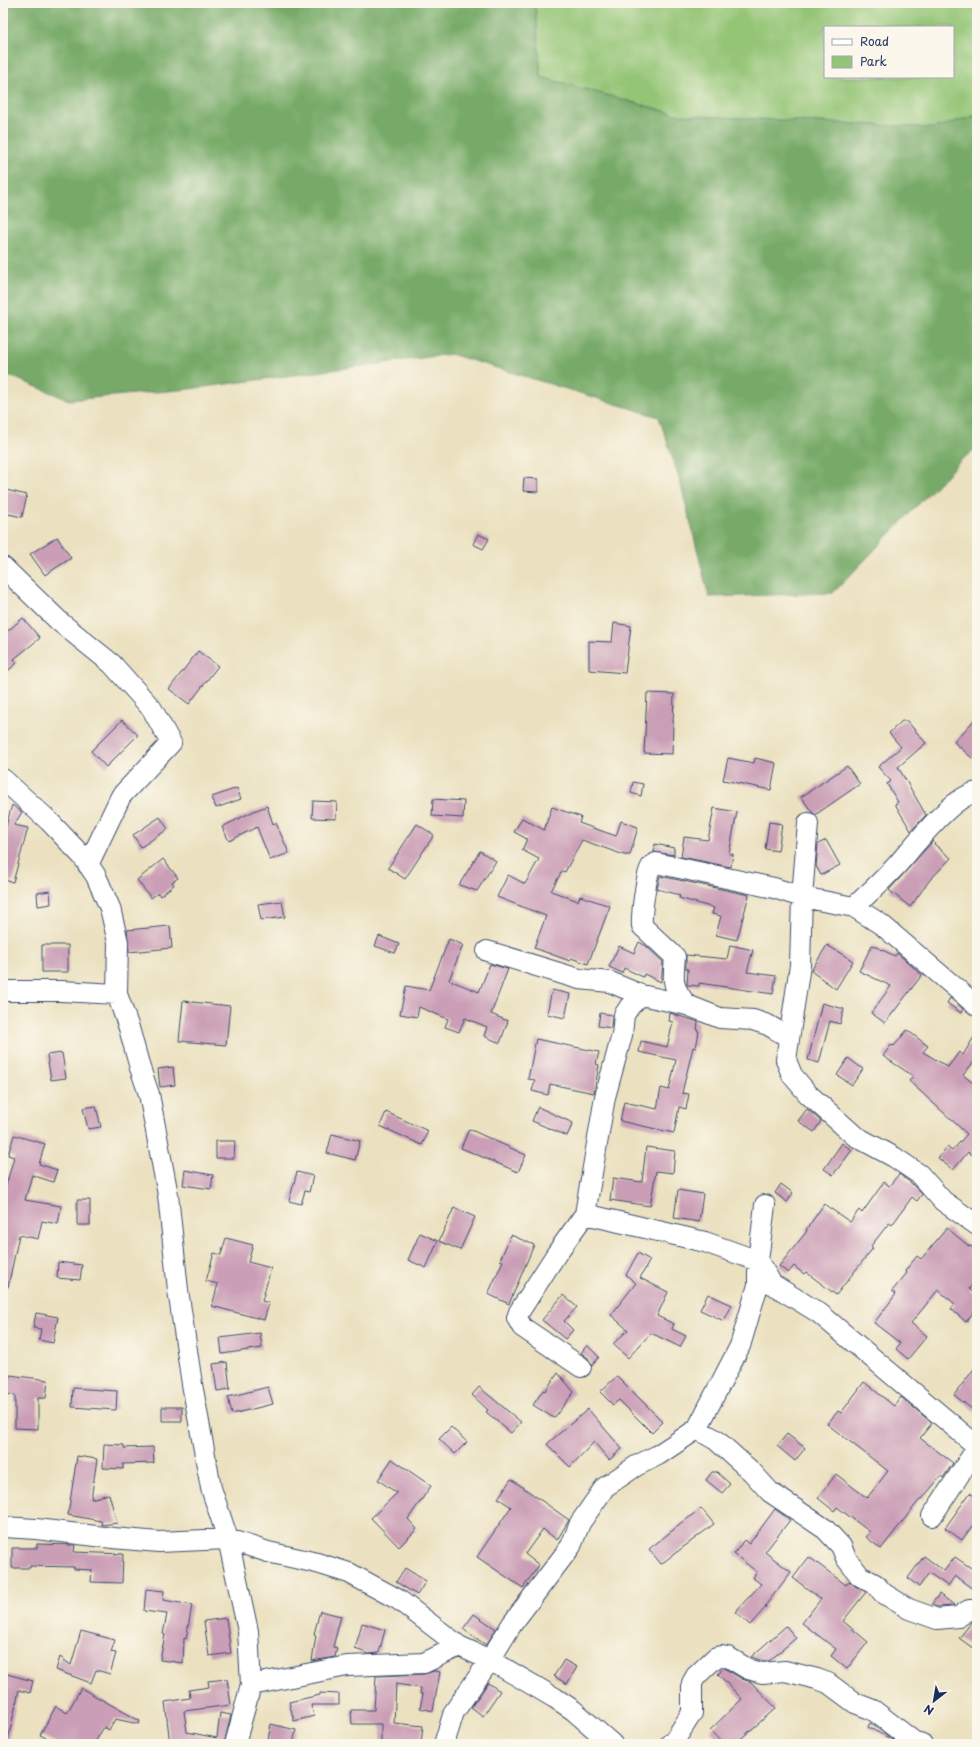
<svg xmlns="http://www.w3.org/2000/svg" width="980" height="1747" font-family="'Playpen Sans',sans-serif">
<rect width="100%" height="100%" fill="#fbf7ec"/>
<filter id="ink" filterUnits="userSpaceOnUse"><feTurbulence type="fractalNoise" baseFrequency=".025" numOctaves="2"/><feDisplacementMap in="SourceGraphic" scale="8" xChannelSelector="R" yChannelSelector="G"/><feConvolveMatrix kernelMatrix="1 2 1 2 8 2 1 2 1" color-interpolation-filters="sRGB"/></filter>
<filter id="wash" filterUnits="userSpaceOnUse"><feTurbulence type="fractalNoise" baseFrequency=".012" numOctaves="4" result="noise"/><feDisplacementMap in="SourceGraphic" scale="16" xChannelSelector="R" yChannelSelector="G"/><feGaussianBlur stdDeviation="0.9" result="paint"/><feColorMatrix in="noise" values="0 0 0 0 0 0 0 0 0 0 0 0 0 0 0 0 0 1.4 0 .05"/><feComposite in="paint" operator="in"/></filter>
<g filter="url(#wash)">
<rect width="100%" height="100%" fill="#ebe1c0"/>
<path fill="#94c576" stroke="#587a6a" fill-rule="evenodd" d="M535 3H977V115L934 128 679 115 541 77ZM825 27H953V77H825Z"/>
<path fill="#77aa67" stroke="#496c62" d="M3 3H535L541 77 679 115 934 128 977 115V448L962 459 833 593 709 597 680 481 659 417 451 354 189 389 69 400 3 373Z"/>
<g id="blocks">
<path fill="#ca9eb6" d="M524 478 538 479V492L523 491Z
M6 490 27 495 22 517 3 513Z
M478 534 489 539 483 549 473 544Z
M57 537 71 558 45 575 30 554Z
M23 618 40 638 14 659 17 663 3 675V635Z
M614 623 631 626 625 673 589 670V641L612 642Z
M198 651 218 666 189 704 169 689Z
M647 693 674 694 672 754 644 753Z
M977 717V753L972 758 954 742Z
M122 720 138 735 106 767 91 751Z
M902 721H907L926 743 898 767 926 815 911 831 895 804 898 802 887 784 891 781 878 767 901 747 889 733Z
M728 758 754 763 755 758 776 763 771 790 723 780Z
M847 766 860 784 815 815 812 812 801 797Z
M633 782 643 784 641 796 631 793Z
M237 788 241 799 216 808 212 797Z
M433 799 464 801 463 818 432 816Z
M313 801 337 802 336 819 312 818Z
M12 805 22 812 14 825 28 828 13 882 3 880V837Z
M267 806 273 824 276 823 289 853 270 860 257 827 229 841 222 827 254 811Z
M552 807 581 817 579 823 616 836 621 821 638 827 630 855H624L582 840 565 872 562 871 551 891 578 901 580 896 610 906 588 964 571 958 570 961 534 948 546 916 497 897 508 875 525 884 539 859 522 850 527 839 514 832 522 818 544 830Z
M714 808 737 812 729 854H733L731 867 681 857 684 837 708 840Z
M160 817 168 829 141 847 133 835Z
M769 822 782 824 778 851 765 849Z
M417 824 434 835 405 879 388 868Z
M826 840 840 865 821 875 816 866 818 844Z
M933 841 935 843 934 844 951 858 929 881 910 907 889 890Z
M655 844 674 848V855L654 852Z
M480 851 496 861 477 891 459 885Z
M163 859 178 878 172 882 174 885 160 896 158 893 151 898 137 880Z
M660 876 749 895 737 940 716 935 721 916 712 914 714 908 679 898 680 895 657 889Z
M50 891 51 904 38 906 37 893Z
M282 901 285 917 261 920 258 904Z
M170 926 172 948 129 952 127 930Z
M379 936 399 944 395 953 375 946Z
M449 939 463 945 449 980 479 992 490 964 508 969 491 1014 508 1021 500 1043 484 1036 487 1027 465 1018 459 1032 445 1027 448 1019 419 1007 417 1017 400 1014 406 986 429 990Z
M639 942 646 946 663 962 661 982 644 974 643 977 624 968 622 973 609 967 619 946 634 953Z
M42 945H68V972H42Z
M730 945 753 950 747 972 776 976 773 994 699 983V986L687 985 688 969H686V955L727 959Z
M827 945 853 961 836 989 811 971Z
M872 945 895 956 897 953 922 975 885 1023 871 1013 891 986 859 971Z
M552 990 570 994 565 1018 547 1014Z
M950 998 963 1009 961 1013 947 1003Z
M183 1001 230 1006 226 1045 179 1041Z
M822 1003 844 1009 840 1024 830 1021 819 1063 808 1060Z
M600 1013 612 1015 611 1028 598 1026Z
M670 1013 698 1022 697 1031H699L696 1048 693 1047 682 1093 689 1094 686 1109 679 1107 674 1133 620 1121 624 1102 657 1109 661 1088 669 1090 676 1060 639 1052 641 1041 667 1047 673 1022 669 1021Z
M907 1030 928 1046 923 1052 948 1067 959 1052 963 1055 977 1032V1058L963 1075 977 1086V1148L971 1155 968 1152 953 1170 938 1158 947 1147 952 1151 967 1134 909 1081 913 1076 883 1056 891 1045 894 1046Z
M536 1039 599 1052 596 1064 599 1065 594 1093 550 1084 548 1095 532 1091 535 1080 528 1079Z
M62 1053 66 1078 51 1080 47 1055Z
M848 1058 863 1069 852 1085 837 1075Z
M173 1067 175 1085 160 1087 158 1069Z
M96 1106 101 1127 88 1129 83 1108Z
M538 1107 573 1123 567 1136 532 1121Z
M807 1109 821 1121 814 1132 798 1121Z
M386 1112 428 1131 422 1145 380 1126Z
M469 1129 526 1155 518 1172 461 1148Z
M332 1134 360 1141 355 1160 327 1153Z
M14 1135 45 1144 39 1164 57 1170 53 1182 32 1175 25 1200 61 1206 58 1224 42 1221 38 1239 19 1235 8 1287H3V1241L5 1231 3 1230V1197L14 1157 8 1155Z
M216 1141H235L234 1158H216Z
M842 1143 852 1150 833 1175 824 1169Z
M646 1147 675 1151 673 1173 656 1171 650 1206 610 1200 613 1178 642 1182Z
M185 1170 213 1175 211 1189 183 1185Z
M297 1172 313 1176 309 1192 305 1191 301 1204 289 1201Z
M899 1174 911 1183 922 1194 917 1201 912 1197 892 1225 889 1223 871 1246 873 1248 836 1295 806 1272 804 1274 794 1266 788 1273 779 1266 807 1231 806 1230 824 1204 850 1222 859 1210 862 1213 884 1182 889 1186Z
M781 1184 793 1193 787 1202 775 1193Z
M678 1190 703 1194 699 1222 674 1218Z
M77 1200H90V1225H77Z
M454 1208 475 1217 460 1250 439 1241Z
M947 1228 970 1247 971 1246 977 1251V1279L969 1289 977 1296V1308L966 1322 951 1309 955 1304 938 1290 911 1323 927 1336 908 1359 896 1349 900 1343 874 1323 896 1294 892 1291 907 1273 905 1271 917 1256 921 1259Z
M420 1233 438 1241 426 1268 408 1260Z
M511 1235 534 1245 509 1304 488 1294 503 1261 500 1260Z
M226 1238 253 1245 248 1262 271 1268 262 1301 269 1303 264 1320 212 1306 218 1284 206 1281 214 1253 221 1255Z
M638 1253 650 1260 640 1278 668 1292 657 1316 674 1324 672 1329 686 1336 680 1347 651 1333 628 1358 613 1344 628 1330 611 1315 636 1283 626 1275Z
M58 1262 82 1265 80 1280 57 1278Z
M708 1294 732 1305 724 1321 700 1310Z
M563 1295 577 1307 564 1321 573 1330 565 1339 542 1320Z
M36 1313 58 1317 53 1343 39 1340 41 1329 33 1328Z
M260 1333 262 1348 222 1354 220 1338Z
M587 1345 599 1357 592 1366 588 1358 581 1353Z
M227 1362 230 1389 217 1391 213 1364Z
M977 1365V1413L954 1395Z
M558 1373 574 1392 554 1418 533 1405 543 1390 545 1391Z
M10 1375 48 1380 46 1398H38V1429L15 1428V1395L7 1394Z
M617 1376 663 1422 652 1433 619 1400 613 1405 600 1392Z
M864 1382 894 1406 901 1397 932 1423 920 1438 953 1463 943 1478 941 1476 922 1499 921 1498 881 1549 866 1537 870 1532 837 1507 834 1511 818 1498 836 1474 867 1498 888 1471 827 1424 838 1411 841 1413Z
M268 1387 273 1404 232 1414 228 1397Z
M479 1387 521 1422 511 1433 486 1412 488 1410 472 1395Z
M73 1388 117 1391 116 1410 72 1407Z
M162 1407H182V1421H162Z
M588 1409 622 1449 609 1460 594 1442 570 1467 547 1444Z
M451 1427 467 1442 455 1454 439 1439Z
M787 1434 805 1448 795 1461 777 1446Z
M104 1444 124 1445V1448L153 1447 154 1463 123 1464V1469L103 1468Z
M77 1456 97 1459 91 1499 109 1494 117 1523 102 1525 101 1521 68 1515Z
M392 1459 431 1486 408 1519 417 1529 399 1547 371 1518 397 1493 378 1480Z
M712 1472H717L730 1484 722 1493 706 1480Z
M511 1479 569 1520 557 1540 543 1529 525 1554 539 1565 523 1588 477 1557 511 1507 498 1498Z
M970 1493 977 1498V1519L962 1540 945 1528Z
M701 1508 714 1524 661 1564 649 1549Z
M775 1509 790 1520 765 1552 791 1572 765 1606 766 1607 750 1625 735 1612 761 1584 753 1578 757 1572 734 1554 744 1540 749 1544Z
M37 1544 75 1545 74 1552 123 1554 122 1583 91 1582 92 1570 74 1569V1567L30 1566V1568H12V1548H37Z
M924 1556 944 1571 955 1557 977 1572V1592L955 1576 948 1586 929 1573 919 1587 908 1578Z
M809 1557 846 1585 849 1581 855 1586 866 1592 843 1621 868 1642 847 1669 831 1656 836 1649 802 1623 821 1599 793 1578Z
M405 1568 426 1581 417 1595 396 1582Z
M146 1589 164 1591 163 1600 192 1605 186 1639 184 1638 183 1663 160 1660 165 1635 163 1634 167 1614 144 1611Z
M939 1594 954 1605 953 1606 938 1607 932 1604Z
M320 1611 341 1616 333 1647 337 1648 335 1657 312 1661 316 1635 314 1634Z
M474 1614 496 1629 486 1645 463 1629Z
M226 1618 231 1653 209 1656 204 1621Z
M972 1622H977V1651L959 1638Z
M362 1623 385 1630 379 1653 369 1654 355 1649Z
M786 1626 796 1638 769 1661H763L751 1657Z
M81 1631 115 1640 111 1652 116 1653 110 1674 96 1670 91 1683 56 1670 60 1657 71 1665Z
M564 1660 577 1667 567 1684 554 1676Z
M724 1668 742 1679 751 1682 776 1708 735 1744H723L710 1730 742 1699 718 1674Z
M434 1671 440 1672 433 1711 420 1708 423 1694H420L421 1688 396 1684 394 1723 423 1726 421 1744H381V1724H352L351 1710H374L376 1676 424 1674Z
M3 1673 33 1681 30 1693 19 1690 8 1740H3Z
M227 1679 231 1705 184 1711 187 1732 217 1738 220 1713 231 1715 224 1744H170L165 1702 190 1698 189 1690 209 1687 208 1681Z
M488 1683 500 1691 483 1716 471 1707Z
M81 1688 140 1721 139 1724 115 1719 109 1730 104 1727 94 1744H58L40 1735 56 1706 67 1713Z
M320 1693 339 1694V1705H311L314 1716 294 1721 289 1702 320 1695Z
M870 1723 896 1742 868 1727Z
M271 1724 296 1730 293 1744H267Z"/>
</g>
</g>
<g filter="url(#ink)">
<use href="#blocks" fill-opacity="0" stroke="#3a4a6d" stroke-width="1"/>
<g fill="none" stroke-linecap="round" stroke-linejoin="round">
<g stroke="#3a4a6d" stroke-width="22">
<path id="minor" d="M3 567 60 622 112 664 152 709 171 743 121 796 88 865
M3 779 49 821 83 857 96 876 110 908 118 942 117 994 129 1028 140 1068 149 1094 168 1195 178 1290 192 1384 211 1488 228 1539 248 1631 251 1685 235 1744
M808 823 802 897 800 965 786 1060 792 1075 808 1094 855 1136 894 1157 919 1174 943 1201 977 1225
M854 907C868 894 883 880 896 866 914 846 952 796 977 792
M487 951 579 979 610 982 641 995 687 1005 720 1018 753 1020 768 1025 788 1037
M3 991H61L117 994
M687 1005C671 986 673 981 675 957L642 926C641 917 646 873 651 867 652 865 655 864 656 863L774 888 802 897 854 907 882 925 977 1006
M585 1214 705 1242 758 1261 772 1284 819 1313 977 1446
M581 1367 522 1327 517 1318 519 1312 557 1253 585 1214 605 1097 622 1035 624 1015 630 1006 641 995
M697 1429 716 1440 752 1472 770 1492 825 1529 841 1546 846 1558 860 1576 875 1584 883 1593 909 1609 937 1619 958 1617 969 1610H977
M932 1516 977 1448
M3 1527 36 1529 113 1538 159 1542 228 1539 268 1552 317 1563 349 1573 399 1600 459 1646 490 1660 555 1698 573 1710 612 1744
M251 1685 347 1666 424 1663 459 1646
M444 1744 454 1712 490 1660 512 1624 571 1546 580 1523 605 1487 636 1466 658 1455 697 1429 740 1346 758 1285V1261L765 1205
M670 1744 676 1738 692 1713V1683L696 1676 716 1657 722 1656 728 1657 748 1669 762 1673 785 1671 817 1679 828 1683 855 1703 873 1710 913 1741 922 1744"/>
</g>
<use href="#minor" stroke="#fff" stroke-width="20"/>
</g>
</g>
<rect width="980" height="1747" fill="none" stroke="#fbf7ec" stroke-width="16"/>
<rect x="824" y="26" width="130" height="52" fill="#fbf7ec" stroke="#a1a7b3"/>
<rect x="832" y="39" width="20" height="6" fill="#ffffff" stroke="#a1a7b3"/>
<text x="860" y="46" font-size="12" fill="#1b2f5e">Road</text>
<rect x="832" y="56" width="20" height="12" fill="#94c576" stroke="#a1a7b3"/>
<text x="860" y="66" font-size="12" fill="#1b2f5e">Park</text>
<g transform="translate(934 1701) rotate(211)" stroke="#fbf7ec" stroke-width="3" paint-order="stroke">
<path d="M0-3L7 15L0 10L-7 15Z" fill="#1b2f5e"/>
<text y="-6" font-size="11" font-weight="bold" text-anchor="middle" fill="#1b2f5e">N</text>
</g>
</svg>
